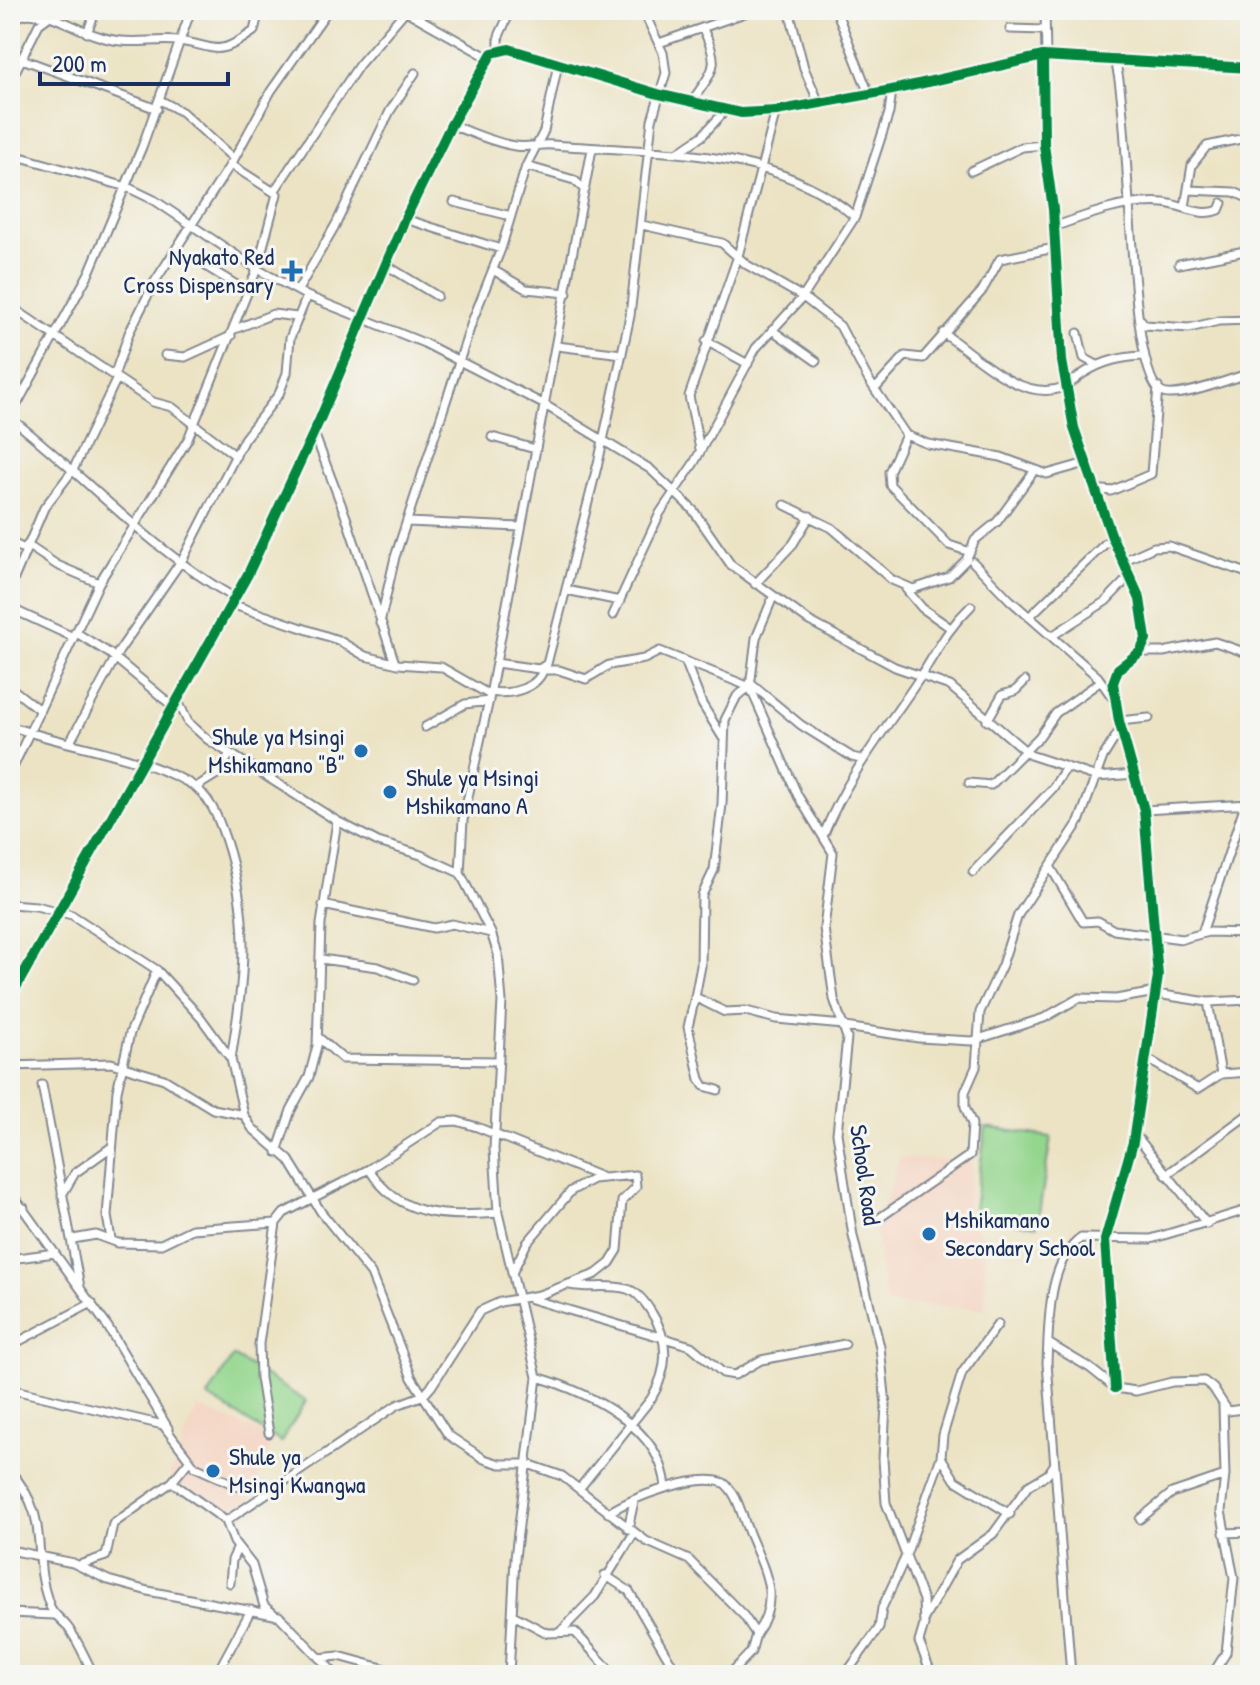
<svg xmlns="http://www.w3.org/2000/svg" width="1260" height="1685" font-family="'Patrick Hand',sans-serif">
<rect width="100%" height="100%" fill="#f6f6f2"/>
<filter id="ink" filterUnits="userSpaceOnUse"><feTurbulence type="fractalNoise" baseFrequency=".0125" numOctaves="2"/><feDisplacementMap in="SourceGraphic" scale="16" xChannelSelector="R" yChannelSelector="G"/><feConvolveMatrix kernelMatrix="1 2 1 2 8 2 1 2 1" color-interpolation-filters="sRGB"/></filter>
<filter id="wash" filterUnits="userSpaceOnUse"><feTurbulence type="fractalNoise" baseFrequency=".006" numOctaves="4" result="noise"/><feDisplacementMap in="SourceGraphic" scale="32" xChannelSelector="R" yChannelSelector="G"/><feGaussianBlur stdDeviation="1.8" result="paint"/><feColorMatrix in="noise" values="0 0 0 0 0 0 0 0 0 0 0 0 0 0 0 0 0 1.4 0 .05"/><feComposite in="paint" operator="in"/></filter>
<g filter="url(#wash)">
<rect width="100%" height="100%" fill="#ece3c4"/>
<path fill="#f4d3c0" d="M899 1158 972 1161 966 1214 984 1238 985 1309 886 1304 876 1231Z
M197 1407 273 1438 244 1518 169 1477Z"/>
<path fill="#94d68e" stroke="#588276" stroke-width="2" d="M986 1127 1051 1137 1037 1226 973 1216Z
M233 1356 306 1401 281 1442 208 1397Z"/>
</g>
<g filter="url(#ink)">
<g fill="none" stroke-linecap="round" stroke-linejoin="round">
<g stroke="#848991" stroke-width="11">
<path id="minor" d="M404 10 489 58
M789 10 804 68 819 103
M836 10 869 94
M1045 10 1046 57
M10 19 28 14 47 16
M1010 29 1044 30
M87 33 96 10
M659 43 753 10
M499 50V36L511 10
M1043 56 1044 145 1053 209 1062 361 1074 428 1112 537 1140 599 1146 639 1140 652 1118 669 1113 683 1119 721 1144 810 1158 976 1133 1142 1105 1240 1115 1388
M22 59 157 109
M1115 61C1132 117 1126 369 1161 392 1175 401 1233 378 1250 373
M10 82 39 24 50 16C74 25 96 39 121 41 140 43 159 39 178 41 218 46 215 59 254 31L259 10
M160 100 182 112 234 159
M691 103C713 69 722 68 703 29
M451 125C471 132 494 143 515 146 527 148 540 144 552 145 654 153 774 146 855 217
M677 153 702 136 725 111
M10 154 127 187 154 200 257 269 307 296 424 343 545 405 650 469 693 510 731 565 809 621 895 667 950 686 1030 755 1097 777 1135 774
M526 166 574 180 585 190
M971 171 1022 147 1044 145
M275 190 359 65 406 10
M1189 190 1234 192 1250 199
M454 202 511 216
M1185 207 1192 165 1207 146 1250 137
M405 219 501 249
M642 225 722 243 747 265 803 297 840 326 868 379 906 435 928 444 1001 457 1047 474 1086 463
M1054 227C1089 214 1127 200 1164 203 1183 205 1201 218 1219 210L1222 203
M1179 264 1250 250
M386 265 437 296
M207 267 248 292
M493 270 526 289 567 293
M298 290 336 224 390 111 415 73
M10 306 114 376
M1141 320 1145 325 1189 328 1219 321 1250 320
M235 329 273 314 297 317
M772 330 816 361
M943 333C976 355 1021 404 1064 387 1070 385 1077 377 1084 373 1103 361 1121 357 1143 356
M1078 333 1084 358 1097 365
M706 341 748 364
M557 346 622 354
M165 355 185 357 231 336
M875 389 905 356 923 358 982 291 1000 259 1055 248
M10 417 89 273 142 147 191 10
M10 423 18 424C92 483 152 551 235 598
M314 433 346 517 395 663
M906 435 889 472 890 485 949 545 970 552
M492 437 535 449
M700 449 689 396 738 256 776 111
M236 456 172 407 153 402 114 376 129 333 154 283 234 159 271 91 328 10
M1096 489 1111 491 1151 474 1158 387
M785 505 832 528 892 580 913 589 949 577 966 560 975 540 997 522 1034 471
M408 522 521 527
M10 542 26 550
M27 545 57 565 99 583
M1123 561 1154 547 1169 546 1250 574
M973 562 1010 600 1098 677 1114 700
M755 584 793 544 810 516
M10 588 44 508 73 470 117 378
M906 589 922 608 949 627
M566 590 620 601
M773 597 756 638 750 687 798 796 833 853 824 928 834 999 847 1038 837 1133 853 1236 880 1347 886 1405 883 1459 886 1503 923 1600 924 1625 919 1642 932 1675
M231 604 338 640 365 656 398 664 441 667 490 695
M10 608 73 637
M613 615 660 513 694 463 756 348 803 297 855 217 889 113 892 90
M1029 617 1112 537
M380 623 395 557 473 319 501 249 526 166 544 131 558 64
M75 632 109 653 175 708
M1052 636 1106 601 1130 576
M1140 652H1163L1215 642 1250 654
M496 663 539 669 547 664 599 459 630 316 652 120 666 73 663 53 643 10
M686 663 702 704 723 738
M544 670H559L586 679 609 665 644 659 660 651 750 687
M750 683 801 725 852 757 861 759
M10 687 38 709
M750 687 737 696 725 720 722 804 714 870 702 895 701 966 695 997 725 1012 746 1011 776 1019 844 1025
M491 692C510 695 539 689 544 667
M178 701 188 722 207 739 337 821 378 842 421 855 460 873 491 933 498 954 502 1001 494 1149 498 1213 537 1377 515 1558 509 1675
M987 721 1002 695 1015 691 1025 681
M1119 721 1149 718
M10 726C68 747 135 753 189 783 209 794 218 817 225 838 252 919 244 977 231 1059
M425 727 465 704 489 701
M70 742 119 651 184 557 244 439 279 394 287 373 290 338 307 296
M10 774 99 583 188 439 257 269 277 194 230 164
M969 783 991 785 1039 737 1056 713 1101 681
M196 787 217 774 230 754
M1144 810 1249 804
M824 834C848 774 886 729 921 676 938 649 947 629 971 606
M1051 868 1083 922 1098 921 1114 930 1182 939 1208 932 1250 933
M973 872 1053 788 1065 769
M460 873 463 820 490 695 592 149
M10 904 36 906 72 915 157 970 201 1018 231 1059 244 1115 252 1128 289 1160 321 1212 371 1274 412 1378 448 1435 484 1459 500 1464H528L562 1476 646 1541 689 1560 744 1616 756 1634 751 1652 729 1675
M323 905 434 928 452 924 491 933
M1202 933 1245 804
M321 959 378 967 413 980
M695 997 688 1027 700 1079 704 1086 718 1090
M10 998 248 574 320 419 405 219 451 125 492 53 509 49 658 94 741 113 776 111 892 90 1043 56 1250 68
M1208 1002 1221 1074
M845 1027 919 1038 972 1041 1044 1018 1079 998 1116 999 1150 993 1208 1002 1250 1000
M319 1038 343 1059 499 1061
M1146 1058 1198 1089 1221 1074 1250 1072
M10 1066 111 1063 164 1079 213 1109 244 1115
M42 1085 80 1287
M1134 1133 1207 1224
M277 1152 291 1110 309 1077 317 1046 321 924 337 821
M369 1169C399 1218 445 1217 498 1213
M1166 1175 1250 1113
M10 1191 108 1327 168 1428
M62 1195 75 1173 110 1148
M10 1210 24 1208
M878 1219 970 1155 972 1124 965 1107V1092L976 1067 980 1012 1002 965 1018 915 1079 822 1103 757 1121 728
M73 1239 96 1235 118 1243 161 1244 192 1229 276 1223 284 1213 369 1169 441 1122 457 1121 477 1127 601 1177
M111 1239 107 1216 117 1091 130 1033 157 970
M10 1259 55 1253
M570 1285C589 1289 609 1284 627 1289 636 1291 645 1302 650 1310 670 1340 669 1368 651 1399L579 1489
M531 1299 691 1346 723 1373 735 1375 761 1360 845 1344
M998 1324 962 1373 943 1435 941 1457 955 1480 1010 1514
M1048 1343 1090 1368 1115 1388 1136 1391 1172 1382 1204 1381 1213 1388 1228 1411 1250 1408
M10 1346 92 1303
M537 1377C588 1392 662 1427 666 1488
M10 1389 163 1425 195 1467 240 1487
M269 1433 260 1378 259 1344 276 1223
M10 1471C52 1518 31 1552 48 1601 51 1613 59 1617 66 1625 78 1639 85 1659 94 1675
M172 1482 226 1521 234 1542 252 1565 264 1606 273 1613
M608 1513C632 1498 697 1472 724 1483 737 1493 741 1513 747 1528 761 1565 784 1596 756 1634
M1140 1519 1172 1493 1225 1475
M226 1521 397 1405 424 1395 431 1387 480 1311 500 1302 539 1295 596 1274 610 1263 618 1250 622 1201 636 1187 635 1175 593 1179 571 1191 527 1243 512 1273
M628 1529 634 1501
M1224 1533 1250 1532
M10 1550 73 1563 108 1580 148 1591 279 1616 336 1675
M79 1565 106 1556 113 1524 172 1482 189 1461
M605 1575 629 1591 678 1675
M230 1583 232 1560 238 1547
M10 1613 54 1615
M513 1615 547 1633 575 1632 614 1675
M925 1617 957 1560 993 1534 1028 1486 1048 1474 1054 1465
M561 1631 595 1596 634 1533
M319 1658 339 1656 408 1675
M216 1675 251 1610
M662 1675 671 1662
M845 1675 879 1628 882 1608 905 1558 941 1457
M1071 1675 1047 1363C1049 1324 1047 1263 1081 1238L1151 1239 1250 1209
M1212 1675 1226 1653 1234 1578 1221 1511 1225 1475 1223 1406"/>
</g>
<use href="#minor" stroke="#fff" stroke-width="7"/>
<g stroke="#f6f6f2" stroke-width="15">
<path id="cycleway" d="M1043 56 1044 145 1053 209 1062 361 1074 428 1112 537 1140 599 1146 639 1140 652 1118 669 1113 683 1119 721 1144 810 1158 976 1133 1142 1105 1240 1115 1388
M10 998 248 574 320 419 405 219 451 125 492 53 509 49 658 94 741 113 776 111 892 90 1043 56 1250 68"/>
</g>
<use href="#cycleway" stroke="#00873e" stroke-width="10"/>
</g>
</g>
<g fill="#1f6fb2" stroke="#f6f6f2" stroke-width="3">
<path d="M288 259h8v8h8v8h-8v8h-8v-8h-8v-8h8z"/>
<circle cx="361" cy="751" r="8"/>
<circle cx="390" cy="792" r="8"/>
<circle cx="929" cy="1234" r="8"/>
<circle cx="213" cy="1471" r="8"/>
</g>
<g text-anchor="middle" stroke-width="6" stroke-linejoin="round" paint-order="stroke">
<g font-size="24" fill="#1b2f5e" stroke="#f6f6f2" text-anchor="start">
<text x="274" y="265" text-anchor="end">Nyakato Red<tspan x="274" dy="28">Cross Dispensary</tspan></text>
<text x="345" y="745" text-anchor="end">Shule ya Msingi<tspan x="345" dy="28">Mshikamano "B"</tspan></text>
<text x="406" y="786">Shule ya Msingi<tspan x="406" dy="28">Mshikamano A</tspan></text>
<text x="945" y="1228">Mshikamano<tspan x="945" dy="28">Secondary School</tspan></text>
<text x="229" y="1465">Shule ya<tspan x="229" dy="28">Msingi Kwangwa</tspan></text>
</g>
<g font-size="24" fill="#1b2f5e" stroke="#f6f6f2">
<text transform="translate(865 1175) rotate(82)" y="8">School Road</text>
</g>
</g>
<rect width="1260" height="1685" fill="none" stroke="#f6f6f2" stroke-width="40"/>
<path d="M40 72v12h188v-12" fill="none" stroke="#1b2f5e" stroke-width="4"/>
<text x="52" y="72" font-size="24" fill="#1b2f5e" stroke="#f6f6f2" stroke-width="6" paint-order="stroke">200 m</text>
</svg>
